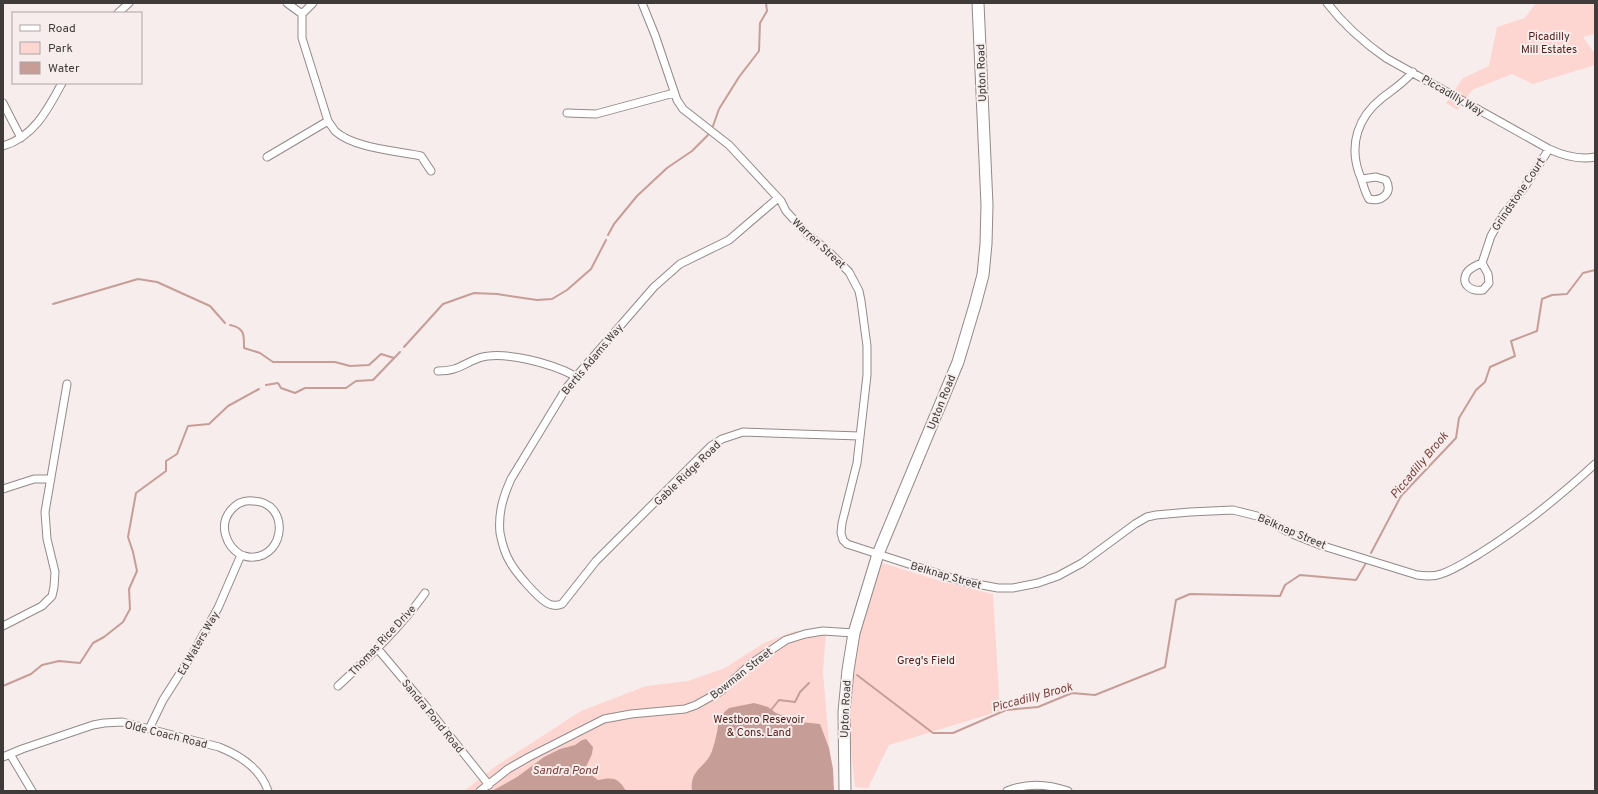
<svg xmlns="http://www.w3.org/2000/svg" width="1598" height="794" font-family="Overpass,sans-serif">
<rect width="100%" height="100%" fill="#f6edec"/>
<path fill="#fed6d1" d="M1536 3H1595V34L1583 37 1595 54V65L1533 84 1512 74 1472 90 1457 110 1446 103 1463 78 1489 66 1497 27 1525 18Z
M879 562 944 582 993 594 1000 711 889 745 868 788 855 787C850 747 848 706 852 665 856 630 869 595 879 562Z
M795 631 826 633 823 672 833 791H464L496 766 581 711 646 686 688 681 725 668 764 643Z"/>
<path fill="#c79d98" d="M754 703 768 707 776 713 801 722 820 724 829 748 833 769 834 791H692C689 769 706 768 712 751 716 740 718 728 719 717L729 708Z
M586 739 593 747 592 754 586 767 590 774 598 780C613 777 618 777 626 791H492L517 777 544 757 560 749 575 745 582 740Z"/>
<g fill="none" stroke-linecap="round" stroke-linejoin="round">
<path stroke="#c79d98" stroke-width="2" d="M713 126 719 109 739 77 759 51 760 23 767 11 766 3
M608 235 614 224 637 196 667 168 692 151 708 135
M53 304 138 279 157 282 210 306 225 323
M230 325C245 328 244 335 244 348L260 353 273 362H335L350 366 369 365 381 354 394 358
M404 347 443 304 474 293 497 294 537 300 552 299 567 290 591 269 606 240
M266 385 278 383 281 388 295 393 305 388H346L356 381 373 380 400 352
M1371 553 1401 496 1456 438 1459 418 1476 390 1485 382 1490 367 1515 356 1511 341 1537 331 1542 299 1552 295 1567 294 1583 273 1595 270
M857 675 933 733H953L1006 710 1038 707 1072 693 1095 695 1165 667 1176 600 1190 594 1280 596 1285 585 1300 575 1356 580 1366 563
M3 686 31 674 42 665 59 661 80 663 93 643 104 637 123 622 130 609 129 589 137 571 133 552 128 537 136 493 166 471V461L177 454 188 426 209 424 228 406 259 389
M771 710 779 700 795 702 800 692 809 683"/>
<g stroke="#928a89" stroke-width="9">
<path id="street" d="M287 3 302 14
M313 3 302 14V38L328 121C330 124 333 128 335 131 353 148 397 151 421 156L431 171
M642 3 655 35 677 100 683 109 729 145 781 201 786 211 807 234 827 250 849 272 859 291 861 301 867 346V375L857 463 842 523 841 533 843 540 847 544 961 581 998 588H1013L1038 583 1058 576 1082 563 1135 524 1147 517 1156 515 1190 512 1233 510 1261 517 1290 533 1320 545 1417 575C1425 576 1433 577 1441 574 1454 570 1467 561 1479 554 1521 528 1559 497 1595 464
M1327 3C1344 25 1363 42 1386 58L1549 149C1564 156 1579 160 1595 157
M118 13 129 3
M3 103 21 138
M567 113 596 114 674 93
M3 146C34 137 48 109 62 83
M267 157 328 121
M1362 179 1376 177 1386 180C1393 193 1382 202 1369 199 1364 191 1363 182 1359 173 1349 144 1358 117 1382 98 1394 89 1402 84 1413 72
M778 198 729 240 680 264 654 287 567 387 511 479C503 497 498 513 500 533 502 543 505 554 510 562 516 573 537 597 547 603 552 606 557 606 562 604L596 561 711 446 722 439 743 432 860 436
M1482 263 1488 274 1489 283 1483 290C1470 292 1459 283 1468 271 1472 267 1477 265 1482 263L1491 236 1503 215 1524 188 1549 149
M438 371C459 371 462 364 479 358 504 350 553 364 575 376
M3 489 34 479H50
M3 626 42 606 52 596 54 587 55 572 47 539 45 512 67 384
M377 648 425 705 489 785
M338 686C369 657 401 627 425 593
M149 729 163 700 193 653 218 608 241 555C245 556 249 558 253 557 286 556 290 502 253 501 244 500 236 504 231 510 218 525 226 546 241 555
M10 754 32 791
M3 757 22 749 93 725 104 723 122 722 219 747C239 755 261 769 268 791
M480 791 508 769 529 757 604 719 631 714 685 709 696 705 721 691 752 663 786 640 805 634 823 631 854 633
M1007 791C1026 783 1048 784 1068 791"/>
</g>
<g stroke="#928a89" stroke-width="13">
<path id="secondary" d="M845 791 844 712 848 670 854 633 878 554 958 362 975 305 983 275 986 244 987 205 978 3"/>
</g>
<use href="#street" stroke="#fff" stroke-width="7"/>
<use href="#secondary" stroke="#fff" stroke-width="11"/>
</g>
<g text-anchor="middle" stroke-width="4" stroke-linejoin="round" paint-order="stroke">
<g font-size="11" fill="#501b17" stroke="#f6edec">
<text x="1549" y="40">Picadilly<tspan x="1549" dy="13">Mill Estates</tspan></text>
<text x="926" y="664">Greg's Field</text>
<text x="759" y="723">Westboro Resevoir<tspan x="759" dy="13">&amp; Cons. Land</tspan></text>
</g>
<g font-size="11" fill="#3e3b3a" stroke="#f6edec">
<text transform="translate(981 73) rotate(-92)" y="4">Upton Road</text>
<text transform="translate(1453 95) rotate(30)" y="4">Piccadilly Way</text>
<text transform="translate(1518 194) rotate(-56)" y="4">Grindstone Court</text>
<text transform="translate(819 243) rotate(43)" y="4">Warren Street</text>
<text transform="translate(592 359) rotate(-50)" y="4">Bertis Adams Way</text>
<text transform="translate(941 402) rotate(-68)" y="4">Upton Road</text>
<text transform="translate(687 473) rotate(-44)" y="4">Gable Ridge Road</text>
<text transform="translate(1292 531) rotate(23)" y="4">Belknap Street</text>
<text transform="translate(946 575) rotate(16)" y="4">Belknap Street</text>
<text transform="translate(382 640) rotate(-47)" y="4">Thomas Rice Drive</text>
<text transform="translate(198 643) rotate(-60)" y="4">Ed Waters Way</text>
<text transform="translate(741 673) rotate(-38)" y="4">Bowman Street</text>
<text transform="translate(845 709) rotate(-87)" y="4">Upton Road</text>
<text transform="translate(433 716) rotate(51)" y="4">Sandra Pond Road</text>
<text transform="translate(166 734) rotate(14)" y="4">Olde Coach Road</text>
</g>
<g font-size="12" font-style="italic" fill="#783f39" stroke="#f6edec">
<text transform="translate(1419 465) rotate(-50)" y="4">Piccadilly Brook</text>
<text transform="translate(1032 697) rotate(-15)" y="4">Piccadilly Brook</text>
<text x="565" y="774">Sandra Pond</text>
</g>
</g>
<rect width="1598" height="794" fill="none" stroke="#3e3b3a" stroke-width="8"/>
<rect x="12" y="12" width="130" height="72" fill="#f6edec" stroke="#aca6a5"/>
<rect x="20" y="25" width="20" height="6" fill="#ffffff" stroke="#aca6a5"/>
<text x="48" y="32" font-size="12" fill="#3e3b3a">Road</text>
<rect x="20" y="42" width="20" height="12" fill="#fed6d1" stroke="#aca6a5"/>
<text x="48" y="52" font-size="12" fill="#3e3b3a">Park</text>
<rect x="20" y="62" width="20" height="12" fill="#c79d98" stroke="#aca6a5"/>
<text x="48" y="72" font-size="12" fill="#3e3b3a">Water</text>
</svg>
